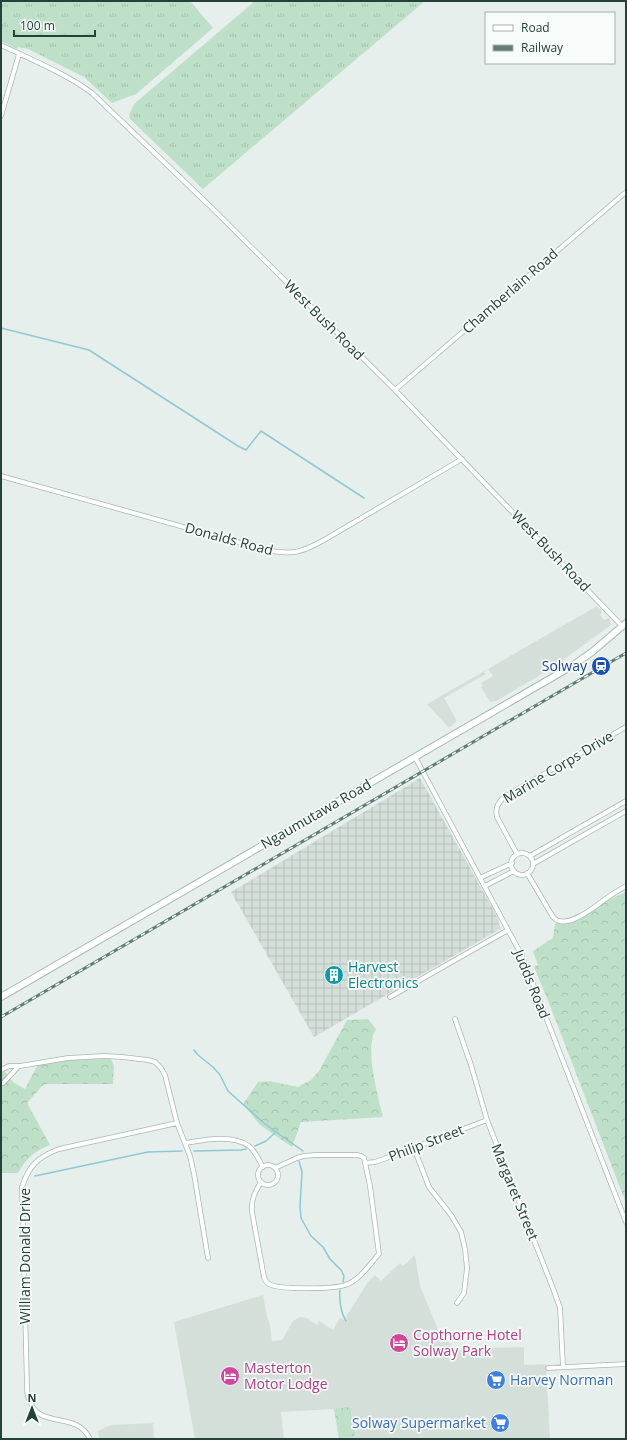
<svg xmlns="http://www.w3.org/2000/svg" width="627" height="1440" font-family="'Open Sans',sans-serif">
<defs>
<pattern id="industrial-grid" width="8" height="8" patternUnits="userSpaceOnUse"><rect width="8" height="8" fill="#d4dfda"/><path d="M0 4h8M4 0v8" fill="none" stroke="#b6c1bc"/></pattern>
<pattern id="grass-tufts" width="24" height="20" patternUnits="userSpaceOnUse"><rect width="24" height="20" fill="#bfe0c8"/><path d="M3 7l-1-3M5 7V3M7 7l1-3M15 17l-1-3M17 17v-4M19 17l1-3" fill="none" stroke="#a4c1ad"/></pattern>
<pattern id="forest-crowns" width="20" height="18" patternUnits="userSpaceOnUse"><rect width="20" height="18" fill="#bfe0c8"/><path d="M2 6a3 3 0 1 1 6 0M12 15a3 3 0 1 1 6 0" fill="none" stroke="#a4c1ad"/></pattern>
</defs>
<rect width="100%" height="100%" fill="#e6efeb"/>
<path fill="#d4dfda" d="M597 606 602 611 600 615 604 620 609 618 610 620 611 625 552 668 496 701 490 702 481 687 483 686 481 683 493 676 488 669 484 672 486 674 444 698 457 721 449 728 427 704Z
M415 1255 420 1286 440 1334 456 1349 524 1347V1365L546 1364 550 1439H339L334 1409 281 1412 284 1439H195L174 1322 263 1295 267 1317 270 1325 272 1341 282 1340 293 1321 300 1317 307 1318 317 1325 319 1321 333 1330 340 1318 344 1320 368 1282 375 1275 381 1281 400 1263 403 1266Z
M153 1423 154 1439H99L98 1431 111 1425Z"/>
<path fill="url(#industrial-grid)" d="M420 778 498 918 500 929 314 1037 231 892Z"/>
<path fill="url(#grass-tufts)" d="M1 1H190L213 28 136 94 112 103 84 77 28 49 18 47 17 49 1 41Z
M255 1H425L203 189 130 119 129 115 134 104Z"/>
<path fill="url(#forest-crowns)" d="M626 892V1203L549 1003 534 967 538 965 533 951 553 938 555 924Z
M368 1019 376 1029C364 1048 378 1095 383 1117L301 1122 292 1147 260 1125 243 1104 258 1082 269 1081 298 1087 311 1080 319 1071 347 1020Z
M110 1057 114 1066 113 1084H46L42 1086 27 1103 50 1145C35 1151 26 1158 18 1173H1V1067L13 1082 25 1089 38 1064 59 1058Z
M350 1407 355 1436 339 1438 334 1409Z"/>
<path fill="#bfe0c8" d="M348 1412 352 1431 343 1433 339 1413Z"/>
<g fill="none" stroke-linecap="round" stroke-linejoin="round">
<path stroke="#8ec9d4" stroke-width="1.5" d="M1 328 89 350 238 446 246 450 261 431 364 498
M194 1050 198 1055 213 1067 220 1075 228 1091 265 1124 303 1151
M255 1146 266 1141 276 1132
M194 1151 241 1150 246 1149
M299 1161 302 1172 300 1206 301 1218 311 1236 323 1247 330 1259 341 1270 344 1276 343 1282
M35 1176 148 1152 182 1151
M340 1290C339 1300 341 1313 346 1321"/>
<g stroke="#a8b8b2" stroke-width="5.5">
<path id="minor" d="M1 45C32 60 65 73 92 93L212 208 395 390 622 626
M1 116 19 54
M395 390 626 192
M1 476 266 550C292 555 301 553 324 540L462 459
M415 757 522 956 626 1222
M511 864a11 11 0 1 1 22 0a11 11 0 1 1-22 0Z
M517 854 497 817C495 808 498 803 504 797L626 727
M530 856 626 801
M533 864 626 811
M527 873 553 917C566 932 595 906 607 898 613 893 620 890 626 886
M480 878 512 863
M485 886 514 871
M390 997 508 930
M455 1019 471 1065 487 1120 554 1291 560 1308 563 1367
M1 1070 9 1066H20L68 1058 104 1056 122 1057 148 1060 155 1062 161 1068 165 1075 177 1123 190 1156 194 1174 208 1258
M1 1083H3L19 1066
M185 1143C204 1140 232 1134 249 1146 255 1151 259 1160 263 1167
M414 1148 429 1187 451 1215 461 1232 465 1249 467 1268 464 1293 457 1303
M365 1163 375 1162 395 1155 487 1120
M258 1175a10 10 0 1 1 20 0a10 10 0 1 1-20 0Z
M261 1182C255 1192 251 1199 252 1212L264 1277C265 1280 267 1283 269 1284 278 1290 335 1289 345 1285 359 1281 370 1264 379 1254L370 1186 364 1158 361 1156 357 1155H315L304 1156 297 1158 275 1168
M548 1368 626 1364
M90 1439C75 1409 39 1431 29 1399 27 1396 27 1391 27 1387L22 1187C29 1165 38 1157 59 1149L177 1123"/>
</g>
<g stroke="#a4bbb3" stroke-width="8">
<path id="secondary" d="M1 997 572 666 592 652 626 623"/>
</g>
<use href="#minor" stroke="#fff" stroke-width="4"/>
<use href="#secondary" stroke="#fff" stroke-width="6"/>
<g stroke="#5f7d75" stroke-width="3">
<path id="rail" d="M1 1017 626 653"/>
</g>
<use href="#rail" stroke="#f7fbf9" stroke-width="1.5" stroke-dasharray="4.5" stroke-linecap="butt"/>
</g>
<defs>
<g id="station-disc" transform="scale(1)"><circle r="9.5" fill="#1a4fb4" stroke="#f7fbf9"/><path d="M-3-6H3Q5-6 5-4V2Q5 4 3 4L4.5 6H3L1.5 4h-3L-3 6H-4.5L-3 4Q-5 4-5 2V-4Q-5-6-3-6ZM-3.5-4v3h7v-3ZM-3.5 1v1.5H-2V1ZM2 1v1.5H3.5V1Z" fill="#fff"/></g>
<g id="building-disc" transform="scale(1)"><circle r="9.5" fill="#0f9aa8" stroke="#f7fbf9"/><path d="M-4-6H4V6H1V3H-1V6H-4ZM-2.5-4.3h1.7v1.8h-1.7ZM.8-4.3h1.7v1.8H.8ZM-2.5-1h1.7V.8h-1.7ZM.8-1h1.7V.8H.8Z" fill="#fff"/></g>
<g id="hotel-disc" transform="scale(1)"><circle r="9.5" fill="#d1479c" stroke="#f7fbf9"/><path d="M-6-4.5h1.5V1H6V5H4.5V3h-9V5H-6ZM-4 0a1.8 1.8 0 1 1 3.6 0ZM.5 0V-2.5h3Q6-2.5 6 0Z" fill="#fff"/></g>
<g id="supermarket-disc" transform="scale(1)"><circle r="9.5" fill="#3f7fe0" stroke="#f7fbf9"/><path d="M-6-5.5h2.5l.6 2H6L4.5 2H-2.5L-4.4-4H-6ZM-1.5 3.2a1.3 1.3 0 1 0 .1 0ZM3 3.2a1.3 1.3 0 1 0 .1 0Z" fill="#fff"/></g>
</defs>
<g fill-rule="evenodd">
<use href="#station-disc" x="601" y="666"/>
<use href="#building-disc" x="334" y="975"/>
<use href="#hotel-disc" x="399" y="1343"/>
<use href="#hotel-disc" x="230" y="1376"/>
<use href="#supermarket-disc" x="496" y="1380"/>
<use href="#supermarket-disc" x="500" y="1423"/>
</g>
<g text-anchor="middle" stroke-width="3.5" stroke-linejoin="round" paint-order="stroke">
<g font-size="14" fill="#24423a" stroke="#f7fbf9">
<text transform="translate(510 291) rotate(-41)" y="5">Chamberlain Road</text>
<text transform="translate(324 320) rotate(45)" y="5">West Bush Road</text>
<text transform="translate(229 539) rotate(15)" y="5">Donalds Road</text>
<text transform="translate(551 551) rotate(46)" y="5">West Bush Road</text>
<text transform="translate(558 767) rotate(-31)" y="5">Marine Corps Drive</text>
<text transform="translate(316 814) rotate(-30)" y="5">Ngaumutawa Road</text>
<text transform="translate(532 984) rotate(68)" y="5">Judds Road</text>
<text transform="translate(426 1143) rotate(-21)" y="5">Philip Street</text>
<text transform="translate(515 1192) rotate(68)" y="5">Margaret Street</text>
<text transform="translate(25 1256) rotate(-90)" y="5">William Donald Drive</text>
</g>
<g font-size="14" fill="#164399" stroke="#f7fbf9" text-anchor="end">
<text x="587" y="671">Solway</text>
</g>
<g font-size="14" fill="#0d838f" stroke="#f7fbf9" text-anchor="start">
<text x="348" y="972">Harvest<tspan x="348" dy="16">Electronics</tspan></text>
</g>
<g font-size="14" fill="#b23c85" stroke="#f7fbf9" text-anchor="start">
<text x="413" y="1340">Copthorne Hotel<tspan x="413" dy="16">Solway Park</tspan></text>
<text x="244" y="1373">Masterton<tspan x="244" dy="16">Motor Lodge</tspan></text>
</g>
<g font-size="14" fill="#366cbe" stroke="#f7fbf9" text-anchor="start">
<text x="510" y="1385">Harvey Norman</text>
<text x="486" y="1428" text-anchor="end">Solway Supermarket</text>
</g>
</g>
<rect width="627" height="1440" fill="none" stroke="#24423a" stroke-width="4"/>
<rect x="485" y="12" width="130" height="52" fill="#f7fbf9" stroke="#a3b1ad"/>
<rect x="493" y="25" width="20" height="6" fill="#ffffff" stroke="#a3b1ad"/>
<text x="521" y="32" font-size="12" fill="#24423a">Road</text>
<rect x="493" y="45" width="20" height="6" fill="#5f7d75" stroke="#a3b1ad"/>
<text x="521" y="52" font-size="12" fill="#24423a">Railway</text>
<g transform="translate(32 1408)" stroke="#f7fbf9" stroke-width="3" paint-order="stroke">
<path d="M0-3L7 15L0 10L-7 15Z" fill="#24423a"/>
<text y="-6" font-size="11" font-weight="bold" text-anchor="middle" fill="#24423a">N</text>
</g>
<path d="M14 30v6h81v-6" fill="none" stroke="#24423a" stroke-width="2"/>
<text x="20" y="30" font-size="12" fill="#24423a" stroke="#f7fbf9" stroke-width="3" paint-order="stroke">100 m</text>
</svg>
